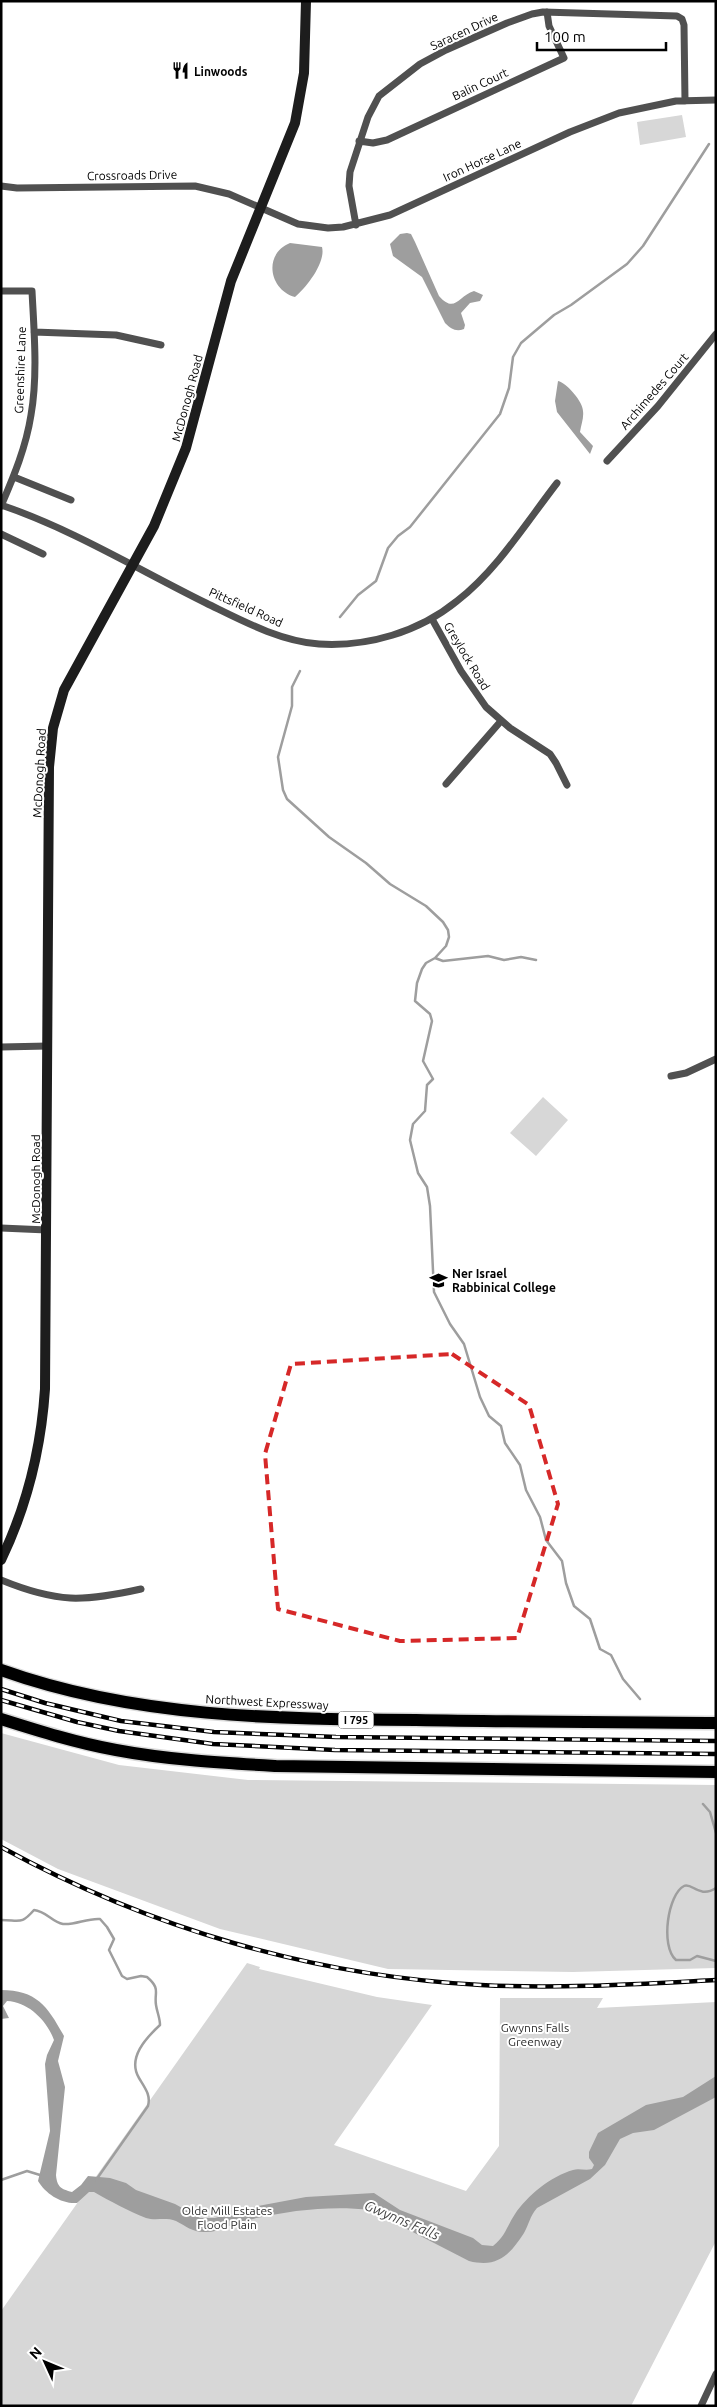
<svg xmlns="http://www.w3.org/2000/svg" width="717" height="2407" viewBox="0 0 717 2407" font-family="Ubuntu,sans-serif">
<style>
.green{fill:#d7d7d7}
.water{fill:#9e9e9e}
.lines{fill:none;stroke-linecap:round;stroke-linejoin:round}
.stream{stroke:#9e9e9e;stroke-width:2.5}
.highway-casing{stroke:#dbdbdb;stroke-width:15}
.street{stroke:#505050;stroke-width:7}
.secondary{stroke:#1d1d1d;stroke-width:10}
.highway{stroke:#000;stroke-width:12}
.rail-casing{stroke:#000;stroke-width:4.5}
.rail{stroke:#fff;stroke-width:2.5;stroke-dasharray:8;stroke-linecap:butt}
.marked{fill:none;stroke:#d62828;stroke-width:4;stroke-dasharray:10 6;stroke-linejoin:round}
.labels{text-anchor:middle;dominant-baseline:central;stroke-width:4;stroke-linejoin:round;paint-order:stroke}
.shield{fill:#fff;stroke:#4c4c4c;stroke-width:1}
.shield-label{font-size:11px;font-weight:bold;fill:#000}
.street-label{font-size:12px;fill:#000;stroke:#fff}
.poi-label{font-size:12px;font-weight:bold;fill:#000;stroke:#fff;text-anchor:start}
.park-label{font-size:12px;fill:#2e2e2e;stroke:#fff}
.water-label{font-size:14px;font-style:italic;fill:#3f3f3f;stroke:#fff}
</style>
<rect width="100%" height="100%" fill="#fff"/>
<path class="green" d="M682 115 686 137 640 145 637 122Z
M543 1097 568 1120 536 1156 510 1133Z
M1 1733 119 1765 248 1780 716 1785V1968L573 1972 388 1969 220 1929 58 1869 1 1839Z
M247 1963 260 1967 259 1969 377 1997 432 2005 334 2145 466 2191 499 2146 500 1998H603L597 2008 716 2002V2241L631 2406H1V2311Z"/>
<path class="water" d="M407 233 411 234 415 242 439 296C455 314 458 296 474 291L483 295 480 301 470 303 461 313 465 325 464 329C456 332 451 329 445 323L422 277 393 256 390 244 400 234Z
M290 243 322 247C326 262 307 287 295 297 269 290 263 254 290 243Z
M558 381C567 383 583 402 583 411 584 418 581 425 580 432L593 446 590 454 557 412 555 401Z
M1 1990C37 1990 48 2007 64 2036L58 2061 65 2087 56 2175C57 2187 61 2189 72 2192L81 2185 88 2176 110 2178 126 2183 136 2190 175 2204 200 2218H215L248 2208 306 2197 374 2193 400 2210 473 2238 482 2245 493 2246C505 2237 507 2226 515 2214 527 2196 551 2176 573 2170 579 2168 585 2171 592 2169L594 2165 589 2158V2152L598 2133 646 2105 683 2097 716 2076V2097L654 2130 633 2133 620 2139 605 2165 590 2179 537 2208C530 2216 529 2224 524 2233 509 2256 497 2268 469 2261L370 2210C329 2205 284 2211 244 2221 230 2224 219 2233 204 2232 192 2232 186 2226 176 2221 166 2217 155 2221 146 2218 128 2211 110 2201 94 2192H89L77 2203C61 2204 46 2194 38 2181L50 2131 45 2064 47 2055 54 2040C47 2021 29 2002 7 2001L3 2006 9 2018 1 2019Z"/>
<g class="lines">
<path class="stream" d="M340 617 358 595 376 581 388 548 398 536 410 527 500 414 509 388 513 357 521 343 554 315 571 305 627 264 643 246 709 144
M300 671 292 687V706L278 757 283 790 287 799 329 837 366 863 390 884 426 906 443 922 448 930 449 937 446 946 435 958 426 963 422 969 417 983 415 1001 430 1014 432 1021 423 1061 433 1079 427 1085 425 1111 413 1124 410 1140 418 1173 427 1187 430 1206 434 1292 450 1324 464 1344 480 1397 489 1416 501 1426 505 1443 520 1465 526 1490 540 1517 546 1540 562 1561 566 1583 574 1606 590 1619 600 1649 611 1655 623 1679 640 1699
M435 958 443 961 488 956 504 960 521 957 536 960
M703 1804 710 1812 716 1833
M716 1888C699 1899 692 1882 684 1886 668 1894 660 1946 676 1960H690L697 1956 716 1961
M1 1920C20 1920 21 1925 34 1910 46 1911 52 1922 63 1924 76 1925 87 1918 100 1919L107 1927 114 1939 109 1950 122 1976 127 1979 141 1976 147 1977C161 1989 154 1992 156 2005 157 2012 160 2018 160 2025 146 2038 127 2058 139 2078 145 2088 151 2095 148 2106L96 2180
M1 2180 27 2171 40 2175"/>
<defs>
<path id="highway" d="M1 1670C135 1718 276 1719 416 1720 516 1722 616 1722 716 1723
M1 1719C39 1731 77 1743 116 1750 169 1760 223 1763 276 1766L716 1772"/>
</defs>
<use href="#highway" class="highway-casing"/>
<path class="street" d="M359 141 373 143 387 140 564 58 549 26 547 12
M1 186 17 188 195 186 229 194 298 224 328 228 343 227 390 215 570 132 619 113 676 101 716 100
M356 225 349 186 350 172 368 117 379 96 420 64 446 50 507 23 532 14 543 12 677 16 682 19 684 25 685 101
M1 291H32C34 331 38 375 31 415 26 447 14 476 1 506
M34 332 116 335 161 345
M607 461 658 406 716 334
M14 477 71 500
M1 505C72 529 139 570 206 603 241 620 279 641 319 644 368 647 419 632 457 601 497 570 526 523 557 483
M1 534 43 554
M432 619 461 671 486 707 510 728 550 754 556 763 567 785
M446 784 501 721
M1 1047 48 1046
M671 1076 686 1073 716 1059
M1 1228 47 1230
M1 1580C57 1603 83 1602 141 1589
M701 2406 716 2374"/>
<path class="secondary" d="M1 1560C27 1506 41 1449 45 1389L49 767 53 728 64 690 154 526 186 448 231 281 295 123 304 73 306 1"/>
<use href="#highway" class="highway"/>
<defs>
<path id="rail" d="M1 1689 45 1703 121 1721 214 1732 336 1737 716 1741
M1 1700 77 1722 119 1731 213 1744 335 1750 716 1754
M1 1847C149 1928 313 1976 481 1985 559 1989 638 1984 716 1980"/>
</defs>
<use href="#rail" class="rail-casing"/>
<use href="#rail" class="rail"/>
</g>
<path class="marked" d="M452 1354 529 1405 558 1504 517 1638 400 1641 278 1609 265 1454 291 1364Z"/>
<defs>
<symbol id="restaurant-bare" viewBox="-9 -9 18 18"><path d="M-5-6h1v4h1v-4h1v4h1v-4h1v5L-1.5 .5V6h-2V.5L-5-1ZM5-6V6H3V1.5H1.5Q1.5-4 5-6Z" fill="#000" stroke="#fff" stroke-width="2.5" paint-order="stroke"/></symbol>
<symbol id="university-bare" viewBox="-9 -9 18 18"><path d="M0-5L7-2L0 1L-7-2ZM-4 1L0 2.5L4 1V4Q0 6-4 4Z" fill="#000" stroke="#fff" stroke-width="2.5" paint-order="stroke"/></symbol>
</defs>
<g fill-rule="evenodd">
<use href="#restaurant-bare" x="168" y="58" width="25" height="25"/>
<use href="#university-bare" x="426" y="1268" width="25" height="25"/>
</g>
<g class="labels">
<rect class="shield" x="338.5" y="1711.5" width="35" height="17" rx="4"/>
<g class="shield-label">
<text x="356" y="1720">I 795</text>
</g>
<g class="street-label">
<text transform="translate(464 31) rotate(-25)">Saracen Drive</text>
<text transform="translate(480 84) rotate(-25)">Balin Court</text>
<text transform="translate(482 160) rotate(-25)">Iron Horse Lane</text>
<text transform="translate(132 175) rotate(-1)">Crossroads Drive</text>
<text transform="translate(20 370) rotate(-88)">Greenshire Lane</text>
<text transform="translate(654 391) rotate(-49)">Archimedes Court</text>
<text transform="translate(187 398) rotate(-75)">McDonogh Road</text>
<text transform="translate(246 607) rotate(24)">Pittsfield Road</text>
<text transform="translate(467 656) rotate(59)">Greylock Road</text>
<text transform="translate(39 773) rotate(-87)">McDonogh Road</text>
<text transform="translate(35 1179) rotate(-90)">McDonogh Road</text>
<text transform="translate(267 1702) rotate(3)">Northwest Expressway</text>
</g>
<g class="poi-label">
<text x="194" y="71">Linwoods</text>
<text x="452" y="1273">Ner Israel<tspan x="452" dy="14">Rabbinical College</tspan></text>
</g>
<g class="park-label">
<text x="535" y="2027">Gwynns Falls<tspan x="535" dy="14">Greenway</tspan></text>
<text x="227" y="2210">Olde Mill Estates<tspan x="227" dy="14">Flood Plain</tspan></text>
</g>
<g class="water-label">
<text transform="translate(402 2220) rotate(23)">Gwynns Falls</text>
</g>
</g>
<rect width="717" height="2407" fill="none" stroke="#000000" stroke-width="5"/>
<g transform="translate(45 2362) rotate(314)" stroke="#ffffff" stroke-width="4" paint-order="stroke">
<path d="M0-4L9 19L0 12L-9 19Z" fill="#000000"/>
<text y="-8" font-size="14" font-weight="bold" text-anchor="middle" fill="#000000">N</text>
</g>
<path d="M537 42v8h129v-8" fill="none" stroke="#000000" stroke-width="2.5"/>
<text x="544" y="42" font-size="15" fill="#000000" stroke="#ffffff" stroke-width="4" paint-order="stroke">100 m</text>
</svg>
